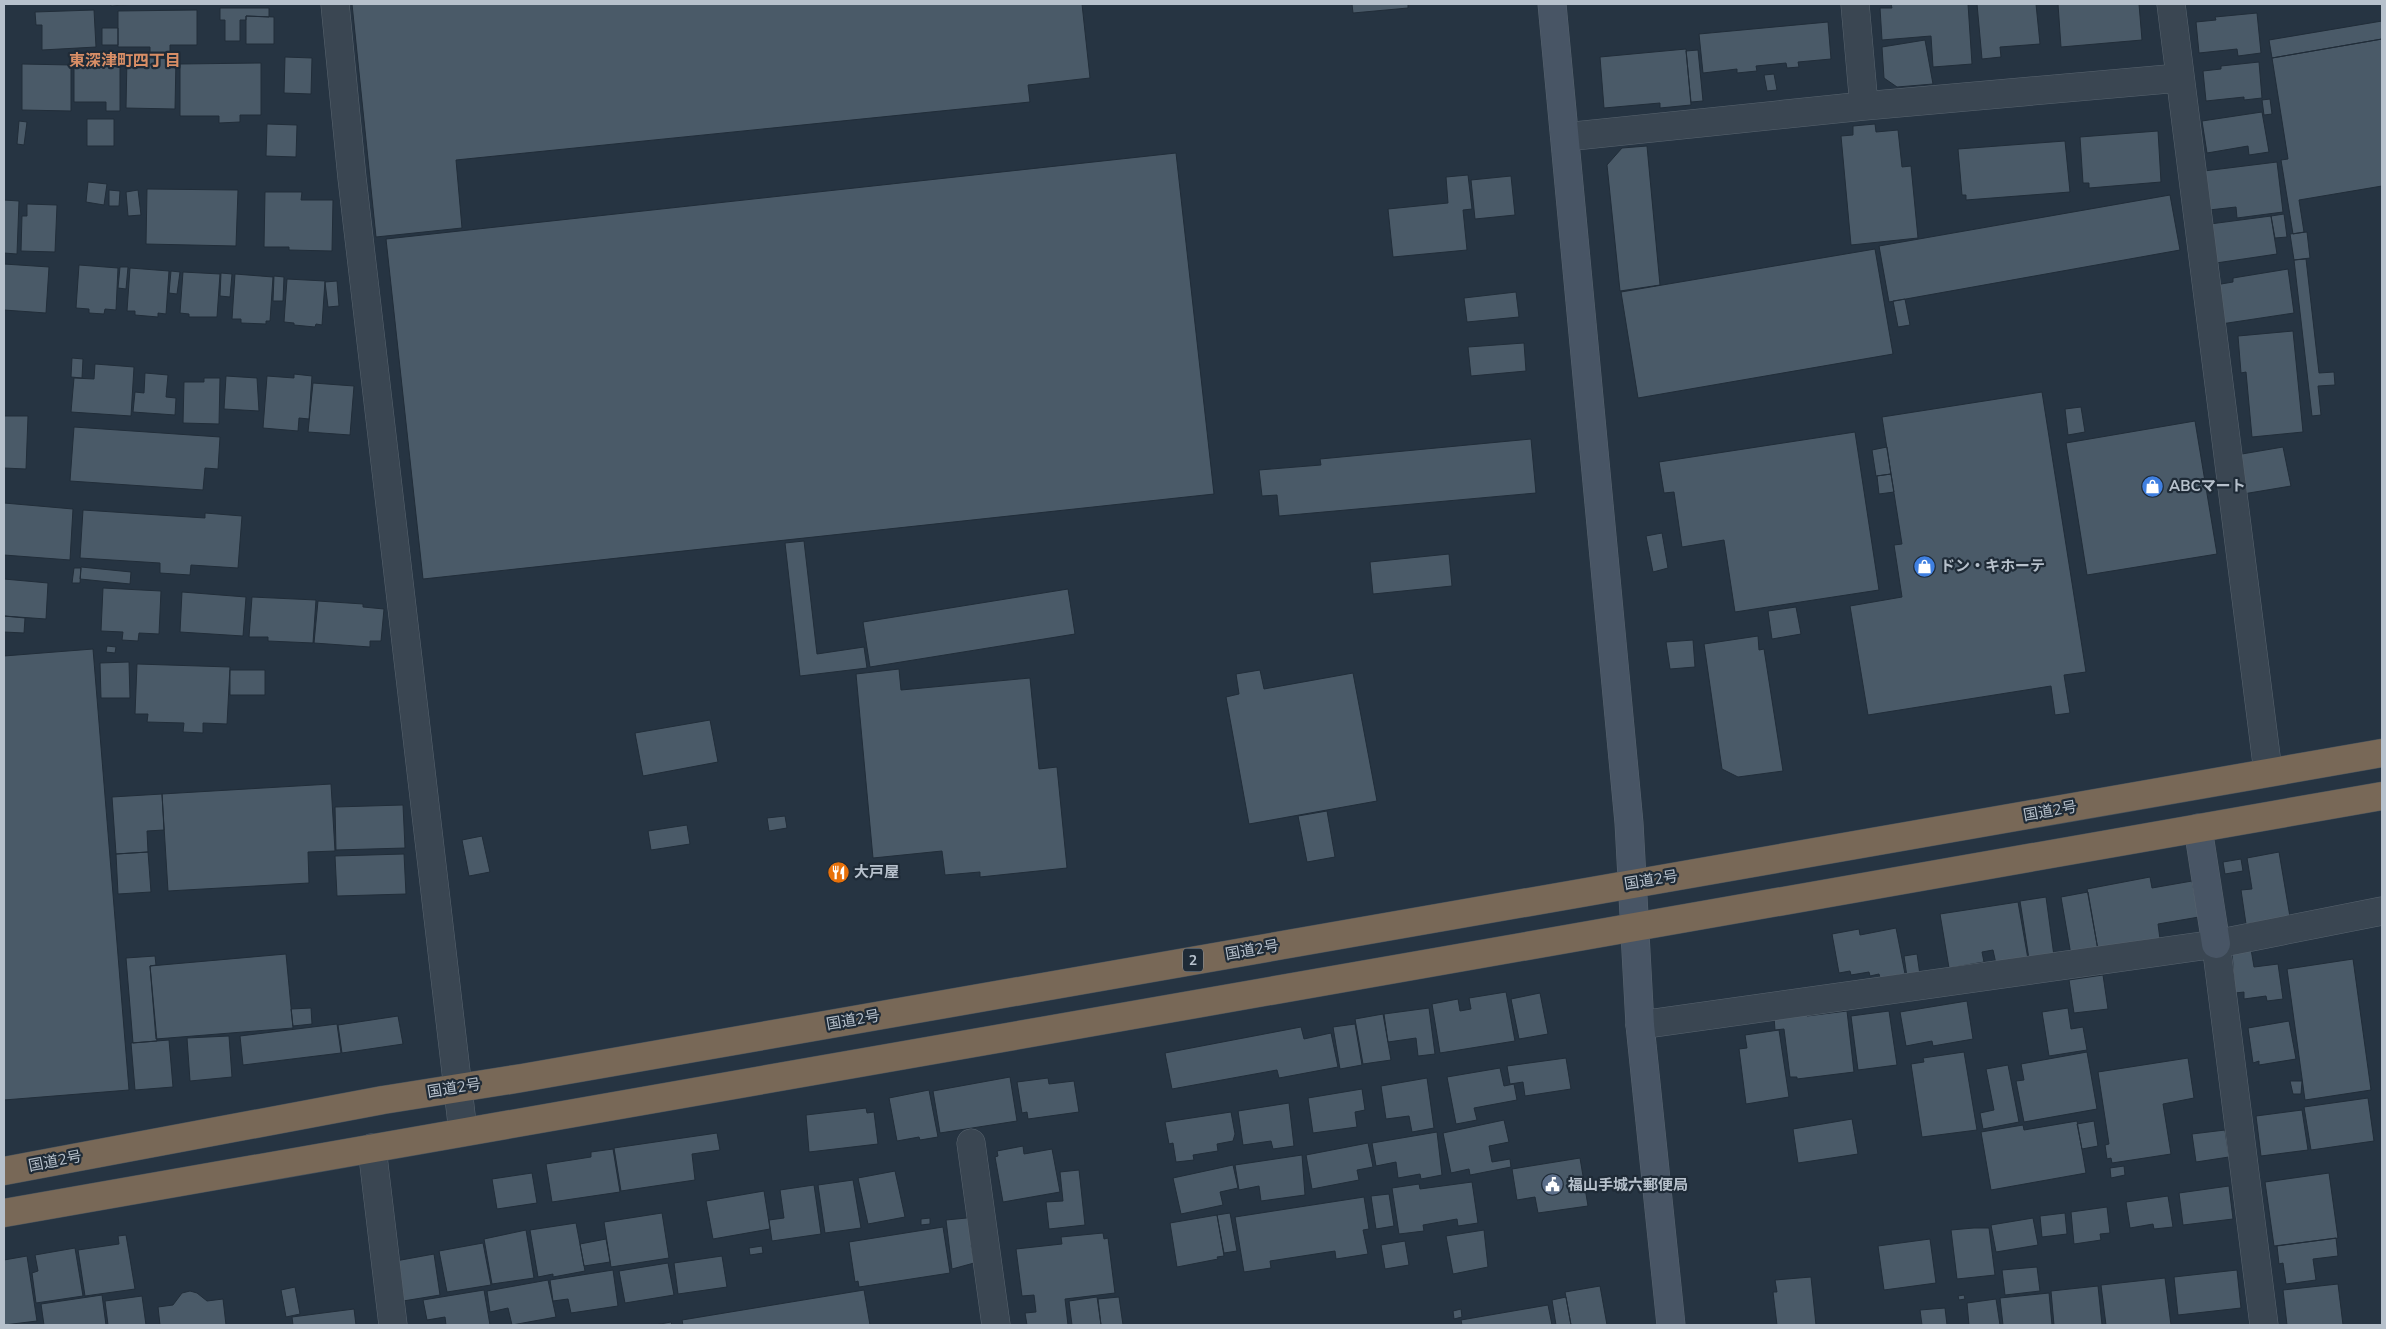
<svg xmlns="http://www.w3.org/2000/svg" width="2386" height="1329" viewBox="0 0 2386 1329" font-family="'Nunito Sans','Noto Sans JP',sans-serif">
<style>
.building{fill:#4a5a68;stroke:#212d39}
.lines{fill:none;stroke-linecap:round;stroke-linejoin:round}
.street-casing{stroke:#58646f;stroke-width:29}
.secondary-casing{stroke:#58646f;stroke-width:29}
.highway-casing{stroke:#45515c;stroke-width:29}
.street{stroke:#3a4652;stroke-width:28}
.secondary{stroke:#485565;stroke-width:28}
.highway{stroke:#786857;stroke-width:28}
.labels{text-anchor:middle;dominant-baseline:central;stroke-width:4.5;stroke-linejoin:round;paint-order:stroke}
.shield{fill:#1f2b37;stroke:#89949f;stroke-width:1}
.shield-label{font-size:14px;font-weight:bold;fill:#b7c1cc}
.poi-label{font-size:15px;font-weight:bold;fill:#b7c1cc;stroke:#1f2b37;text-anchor:start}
.street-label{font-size:15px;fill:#b7c1cc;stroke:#1f2b37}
.neighbourhood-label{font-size:16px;font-weight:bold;fill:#d88e66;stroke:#1f2b37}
</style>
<rect width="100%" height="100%" fill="#263442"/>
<path class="building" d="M111 4H135L111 6Z
M352 4H1082L1090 78 1028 85 1030 102 456 160 462 228 376 237Z
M1352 4H1408V8L1353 13Z
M1891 4H1968L1972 64 1933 67 1931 36 1882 40 1880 8H1892Z
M1977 4H2036L2040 44 2000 47 2001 57 1982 59Z
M2058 4H2139L2142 40 2061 47Z
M220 8H269V17L246 16V20H240V41H225V20H220Z
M94 10 96 47 42 50V25H36L35 12Z
M197 10V45H170V57H150V47H118V11Z
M2257 13 2261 53 2238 56 2237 49 2199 53 2196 22 2216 20 2215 17Z
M246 16 274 17V44H246Z
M2382 21V39L2272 58 2269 40Z
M1828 22 1831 59 1798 62 1799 67 1787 68 1786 63 1756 66 1757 71 1737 73V69L1703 73 1699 34Z
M102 28H118V45H102Z
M2382 39V186L2299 200 2304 232 2293 234 2281 160 2288 159 2272 58Z
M1925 40 1933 84 1897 87 1884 78 1882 47Z
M1686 49 1691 105 1660 108V103L1604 108 1600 57Z
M1698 50 1703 101 1691 102 1686 51Z
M127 57 176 59 175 109 126 108Z
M285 57 312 58 311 94 284 93Z
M74 58H120V111H106V102H74Z
M2259 62 2262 98 2244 100V97L2206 101 2203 71 2221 69V66Z
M261 63V115H240V122L219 123V116H180V64Z
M22 64 71 65V111L22 110Z
M1774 74 1777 90 1767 91 1764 75Z
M2270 99 2272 114 2264 115 2262 100Z
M2262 112 2269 152 2249 155 2248 146 2207 153 2202 121Z
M87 119H114V146H87Z
M19 121 27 122 24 145 17 144Z
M267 124 297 125 296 157 266 156Z
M1875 124 1876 132 1898 130 1902 167 1911 166 1918 238 1851 245 1841 136 1853 135V126Z
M2158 131 2161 182 2089 188V183H2083L2080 137Z
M2065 141 2070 192 1966 200V195H1962L1958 149Z
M1647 146 1660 285 1620 291 1607 165 1622 148Z
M1176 153 1214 494 423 579 386 239Z
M2277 162 2283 212 2237 218 2236 207 2209 210 2204 171Z
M1468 175 1472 209 1463 210 1467 250 1393 257 1388 209 1448 203 1446 177Z
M1511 176 1515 215 1475 219 1471 180Z
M88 182 107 184 104 205 86 202Z
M147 189 238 190 236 246 146 244Z
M109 190 120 191 119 206H109Z
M138 190 141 215 128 216 126 192Z
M265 192H302L301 200H333L332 251 289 250V247H264Z
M2170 195 2180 250 1889 302 1879 246Z
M4 200 19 201 17 254 4 253Z
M27 204 57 205 55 252 21 251 22 216H27Z
M2284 214 2287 237 2275 238 2271 216Z
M2271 216 2277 254 2216 263 2210 224Z
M2307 232 2310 258 2294 260 2290 234Z
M1875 249 1893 354 1638 398 1621 292Z
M2306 259 2319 373 2334 372 2335 385 2318 386 2321 415 2312 416 2294 260Z
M4 264 49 267 46 313 4 310Z
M79 265 118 268 116 310 105 309 104 314 89 313V309L76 308Z
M120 267H128L126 289 118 288Z
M130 268 169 271 166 314 158 313V317L135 315V311H127Z
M2288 269 2294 313 2221 324 2215 285 2233 282V278Z
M171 271 180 272 177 294 169 293Z
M183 272 220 274 217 317H189V314L180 313Z
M221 273 232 274 230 297 220 296Z
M235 274 273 277 270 321H266V324L241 323V319H232Z
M274 276 284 277 283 301H273Z
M287 279 325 281 322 325 316 324 315 327 294 325V323L284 322Z
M337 281 339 306 328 307 325 282Z
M1516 292 1519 317 1467 322 1464 298Z
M1905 299 1910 325 1898 327 1893 301Z
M2293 331 2303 432 2252 437 2246 372 2241 373 2238 336Z
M1524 343 1526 371 1471 376 1468 347Z
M72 358 83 359 82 378 71 377Z
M95 364 134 367 131 416 71 412 74 378 94 379Z
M145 373 168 375 166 397 176 398 175 415 133 412 135 392 144 393Z
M294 374 312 376 309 419 299 418 298 431 263 428 267 376 294 378Z
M226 376 257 378 259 411 224 409Z
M204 378H220L219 424 183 423 184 382H204Z
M313 383 354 386 350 435 308 432Z
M2042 392 2086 672 2064 675 2070 713 2055 715 2051 686 1868 715 1850 606 1902 597 1894 545 1902 544 1882 417Z
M2081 407 2085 432 2068 435 2065 409Z
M4 416H28L26 469 4 468Z
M2195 421 2217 554 2087 575 2066 443Z
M74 427 220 437 218 469 205 468 203 490 70 481Z
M1855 432 1879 590 1735 612 1724 540 1682 547 1674 492 1664 493 1659 462Z
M1531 439 1536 493 1279 516 1277 495 1262 496 1259 470 1321 465 1320 459Z
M1887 447 1891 474 1876 476 1872 450Z
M2283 447 2291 486 2243 494 2236 455Z
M1891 474 1894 492 1879 494 1877 476Z
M4 503 73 509 70 560 4 555Z
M83 510 205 518V513L242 516 238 568 191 565 190 575 160 573V563L80 558Z
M1662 533 1668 568 1653 572 1646 536Z
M804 541 817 654 864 647 867 668 800 676 785 543Z
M1449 554 1452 586 1373 594 1370 562Z
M81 567 131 572 130 584 80 579Z
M74 568H81L80 583H72Z
M4 579 48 583 46 619 4 616Z
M103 588 161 591 159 634 139 633 138 641 122 640 123 632 101 631Z
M1068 589 1075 634 870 667 863 622Z
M182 592 246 597 243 636 180 632Z
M252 597 316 600 313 643 268 641V637H249Z
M318 601 363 604V607L384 609 381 641H370V647L314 643Z
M1796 607 1801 634 1772 639 1768 611Z
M4 616 25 618 24 633 4 632Z
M1758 636 1759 650 1764 649 1783 771 1738 777 1722 769 1704 644Z
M1693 640 1695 667 1670 669 1666 642Z
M107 646 116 647 115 653 106 652Z
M93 649 129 1090 4 1100V656Z
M129 662 130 698H101L100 663Z
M137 664 230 667 227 724 203 723V733L183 732 184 723 147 722 148 714H135Z
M899 669 901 690 1030 678 1039 769 1057 767 1067 868 980 877V872L945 875 942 851 873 858 856 674Z
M230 670H265V695H230Z
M1260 670 1264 689 1353 673 1377 801 1249 824 1226 697 1239 694 1236 674Z
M710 720 718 762 643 776 635 733Z
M331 784 335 851 308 852 309 883 168 891 162 794Z
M162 794 164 830 147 831 148 852 116 854 112 797Z
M403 805 405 848 336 850 335 807Z
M1327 811 1335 857 1307 862 1298 816Z
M785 816 787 828 769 831 767 818Z
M687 825 690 844 651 850 648 831Z
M482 836 490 872 469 876 462 840Z
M148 852 151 892 118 894 116 854Z
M2279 852 2290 917 2246 924 2241 890 2252 889 2247 858Z
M404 854 406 894 337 896 335 856Z
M2241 859 2243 871 2225 874 2223 862Z
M2150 877 2152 888 2192 881 2199 917 2158 924 2160 939 2098 950 2087 889Z
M2088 892 2098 950 2071 955 2061 897Z
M2046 897 2054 956 2029 959 2020 901Z
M2018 902 2028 959 1996 964 1993 950 1982 952 1984 962 1949 968 1940 914Z
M1896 928 1905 974 1880 978 1879 974 1870 976 1869 972 1851 975 1850 971 1839 973 1832 934 1859 929 1860 935Z
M2251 949 2254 967 2278 964 2283 999 2267 1001 2266 996 2244 999V992L2235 993 2232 952Z
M286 954 293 1028 156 1039 150 966Z
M1917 954 1920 975 1907 977 1904 956Z
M155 956 156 965 150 966 157 1041 133 1043 126 958Z
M2353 959 2371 1090 2305 1100 2287 969Z
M2103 975 2108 1009 2074 1013 2069 980Z
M1506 992 1515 1041 1440 1053 1432 1004 1458 999 1460 1011 1471 1009 1469 998Z
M1540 993 1548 1034 1519 1039 1511 999Z
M1967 1001 1973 1039 1933 1046 1932 1041 1906 1046 1900 1012Z
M311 1008 312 1024 293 1026 291 1009Z
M1429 1008 1435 1054 1418 1056 1416 1038 1388 1042 1384 1014Z
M2068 1008 2071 1029 2083 1027 2087 1050 2049 1056 2042 1012Z
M1847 1011 1854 1072 1797 1079V1077H1790L1784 1029 1775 1030 1774 1017 1806 1013 1807 1016Z
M1889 1011 1897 1065 1858 1070 1851 1016Z
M1383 1014 1391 1060 1363 1064 1355 1019Z
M398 1016 403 1044 342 1053 338 1025Z
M2289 1021 2296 1059 2259 1065V1061L2253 1063 2248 1028Z
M337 1024 341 1053 243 1065 240 1036Z
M1355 1024 1362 1065 1340 1069 1333 1027Z
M1301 1027 1304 1039 1331 1033 1338 1067 1279 1078 1277 1070 1172 1089 1165 1053Z
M1779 1030 1789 1097 1746 1104 1739 1049 1747 1048 1745 1035Z
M229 1036 232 1077 190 1081 187 1038Z
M169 1040 173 1087 135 1090 131 1043Z
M1964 1052 1977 1130 1922 1137 1911 1064 1924 1062 1923 1058Z
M2087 1052 2097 1109 2024 1122 2016 1081 2024 1080 2021 1064Z
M1566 1058 1571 1089 1525 1096 1523 1082 1510 1084 1507 1066Z
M2188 1058 2194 1098 2163 1104 2171 1154 2112 1163 2111 1158 2107 1159 2105 1145 2109 1144 2098 1072Z
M2008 1065 2019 1122 1983 1129 1980 1113 1994 1110 1986 1069Z
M1500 1068 1504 1086 1514 1084 1517 1100 1474 1108 1477 1120 1456 1124 1447 1077Z
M1010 1077 1017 1121 940 1133 933 1091Z
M1048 1078 1049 1084 1074 1081 1079 1112 1028 1119 1027 1112 1022 1113 1017 1082Z
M1427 1078 1434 1128 1412 1132 1409 1116 1386 1119 1381 1086Z
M2290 1081H2302L2301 1094H2293Z
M1362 1089 1365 1110 1355 1112 1357 1127 1313 1133 1308 1098Z
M929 1090 938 1137 920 1140 919 1137 897 1141 889 1098Z
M2368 1098 2374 1141 2311 1150 2304 1107Z
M1289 1103 1294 1146 1273 1149 1271 1141 1243 1145 1238 1111Z
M866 1108 867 1113 874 1112 878 1144 809 1152 806 1115Z
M2302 1110 2308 1150 2261 1156 2256 1116Z
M1231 1112 1235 1134 1233 1141 1217 1144 1218 1151 1193 1155 1194 1160 1176 1162 1173 1143 1169 1144 1165 1122Z
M1852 1119 1858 1154 1798 1163 1793 1129Z
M1504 1120 1509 1142 1489 1146 1492 1162 1510 1159 1511 1167 1470 1175 1469 1169 1451 1173 1443 1133Z
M2077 1121 2086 1173 1991 1190 1981 1132 2023 1125 2024 1130Z
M2094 1121 2098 1146 2082 1149 2077 1124Z
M2225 1130 2229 1157 2196 1162 2192 1134Z
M1437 1132 1442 1175 1421 1179 1420 1174 1398 1178 1396 1162 1376 1166 1372 1143Z
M717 1133 720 1150 692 1154 695 1180 621 1191 614 1148Z
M1368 1143 1373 1167 1357 1170 1359 1180 1312 1189 1306 1155Z
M1023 1146 1024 1154 1052 1149 1060 1192 1003 1202 995 1157 998 1156 997 1151Z
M613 1149 620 1192 552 1202 546 1164 591 1157V1152Z
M1302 1155 1305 1195 1261 1201 1259 1186 1239 1190 1235 1165Z
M1580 1158 1588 1206 1538 1213 1535 1197 1517 1200 1512 1169Z
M1233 1165 1238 1188 1220 1192 1223 1205 1181 1214 1173 1178Z
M2124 1166 2125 1175 2111 1178 2110 1168Z
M1079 1170 1085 1225 1049 1229 1046 1202 1063 1201 1060 1172Z
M895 1171 905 1217 868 1224 858 1178Z
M532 1173 537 1203 497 1209 492 1179Z
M2329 1173 2338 1238 2274 1246 2265 1182Z
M853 1180 861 1228 825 1233 818 1185Z
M1472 1182 1478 1223 1458 1226 1457 1219 1423 1225 1424 1231 1399 1234 1392 1188 1419 1184 1420 1189Z
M814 1185 821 1234 772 1241 769 1220 784 1218 780 1190Z
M2229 1186 2233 1219 2183 1225 2179 1193Z
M764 1191 770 1229 713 1239 706 1201Z
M1389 1194 1394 1226 1376 1229 1371 1196Z
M2168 1196 2173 1227 2154 1229 2153 1224 2130 1228 2126 1202Z
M1364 1197 1369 1229 1363 1230 1368 1254 1336 1259 1335 1251 1270 1261 1271 1268 1244 1272 1235 1217Z
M2107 1207 2110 1233 2100 1234 2101 1240 2074 1244 2071 1212Z
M662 1213 669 1258 611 1267 604 1222Z
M1230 1213 1237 1251 1224 1253 1217 1215Z
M2065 1213 2067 1234 2042 1237 2040 1216Z
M1217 1215 1224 1256 1217 1257 1218 1259 1177 1267 1170 1223Z
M977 1217 980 1235 971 1245 974 1263 952 1269 946 1220Z
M930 1218V1224L921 1225V1219Z
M2033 1218 2038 1245 1996 1252 1991 1225Z
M576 1223 585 1271 553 1277V1274L538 1277 530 1230Z
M943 1227 950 1273 859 1287 858 1281 855 1282 849 1242Z
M1974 1228H1989L1995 1275 1957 1279 1951 1230Z
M526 1230 534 1278 492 1284 484 1239Z
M1484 1230 1488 1267 1453 1274 1446 1236Z
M1103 1233 1104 1239 1108 1238 1115 1293 1065 1299 1068 1325H1027L1025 1313 1036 1312 1034 1295 1022 1296 1016 1249 1062 1244 1061 1237Z
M126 1235 135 1289 85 1296 78 1250 119 1244 118 1236Z
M2336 1238 2338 1256 2313 1259 2316 1280 2286 1284 2283 1263 2279 1264 2277 1246Z
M606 1239 610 1262 584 1266 580 1244Z
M1930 1239 1936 1283 1884 1290 1878 1246Z
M1405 1241 1409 1265 1385 1269 1381 1245Z
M483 1243 491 1285 447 1292 439 1251Z
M762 1246 763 1253 750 1255 749 1248Z
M75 1248 83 1296 36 1303 32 1273 38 1271 35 1255Z
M434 1254 440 1295 397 1302 390 1262Z
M27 1256 37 1321 4 1325V1260Z
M722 1256 727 1287 678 1294 674 1263Z
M668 1263 674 1295 625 1303 619 1271Z
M2037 1267 2040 1291 2005 1295 2002 1270Z
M613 1270 618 1306 571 1313 568 1299 553 1301 550 1280Z
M2237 1270 2241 1308 2178 1315 2174 1277Z
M1811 1277 1816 1325H1777L1773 1292H1777L1775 1280Z
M2165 1278 2171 1325H2106L2101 1285Z
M548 1280 556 1317 512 1325 508 1308 490 1312 487 1291Z
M2338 1284 2343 1325H2287L2283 1290Z
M1600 1286 1607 1325H1571L1565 1292Z
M2098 1286 2102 1325H2054L2051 1291Z
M295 1287 300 1314 286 1317 281 1290Z
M484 1290 490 1325H446L445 1317 427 1320 423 1300Z
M864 1290 870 1325H683L682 1320Z
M190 1291 197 1293 207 1301 223 1299 226 1325H160L158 1307 173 1305 182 1293Z
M2049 1293 2052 1325H2003L2000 1298Z
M102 1295 106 1325H44L41 1304Z
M1964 1295 1965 1299 1959 1300 1958 1296Z
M142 1296 146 1325H108L105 1301Z
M1097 1297 1101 1325H1072L1069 1301Z
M1119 1297 1123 1325H1101L1098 1299Z
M1566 1297 1571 1325H1556L1552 1300Z
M1996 1299 2000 1325H1969L1967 1303Z
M1548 1305 1552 1325H1462L1461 1320Z
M1945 1308 1947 1325H1922L1920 1310Z
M354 1309 356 1325H293L292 1317Z
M1461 1309 1462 1317 1454 1319 1453 1311Z
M671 1322 672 1325H655Z"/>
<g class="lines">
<defs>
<path id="street" d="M335 4 352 178 463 1132
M1855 4 1864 106
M2171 4 2268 772
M1565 137 1864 106 2179 78
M2216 944 2264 1325
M1640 1025 2216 944 2382 911
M971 1143 996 1325
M372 1148 393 1325"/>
<path id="secondary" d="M1552 4 1629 823 1640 1025 1671 1325
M2198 828 2216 944"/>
<path id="highway" d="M4 1171 383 1100 522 1078 2382 753
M4 1213 2382 796"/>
</defs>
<use href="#street" class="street-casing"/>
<use href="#secondary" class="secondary-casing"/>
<use href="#highway" class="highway-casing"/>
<use href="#street" class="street"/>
<use href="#secondary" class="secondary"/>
<use href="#highway" class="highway"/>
</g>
<defs>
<symbol id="shop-disc" viewBox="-11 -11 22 22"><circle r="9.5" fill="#3f7fe0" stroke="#1f2b37"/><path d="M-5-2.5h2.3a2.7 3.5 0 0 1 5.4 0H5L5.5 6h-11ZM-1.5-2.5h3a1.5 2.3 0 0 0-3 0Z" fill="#fff"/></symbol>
<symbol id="restaurant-disc" viewBox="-11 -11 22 22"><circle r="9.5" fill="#e8710a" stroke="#1f2b37"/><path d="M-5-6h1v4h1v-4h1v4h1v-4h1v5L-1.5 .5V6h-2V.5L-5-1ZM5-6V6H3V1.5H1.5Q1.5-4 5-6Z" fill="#fff"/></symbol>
<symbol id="civic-disc" viewBox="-11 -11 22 22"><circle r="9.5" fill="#5c6f8a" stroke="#1f2b37"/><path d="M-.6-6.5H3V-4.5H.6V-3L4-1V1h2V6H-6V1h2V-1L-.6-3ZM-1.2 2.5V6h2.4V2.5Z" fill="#fff"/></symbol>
</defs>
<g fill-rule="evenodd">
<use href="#shop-disc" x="2140" y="474" width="25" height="25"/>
<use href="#shop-disc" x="1912" y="554" width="25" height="25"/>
<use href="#restaurant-disc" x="826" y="860" width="25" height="25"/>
<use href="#civic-disc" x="1540" y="1172" width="25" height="25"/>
</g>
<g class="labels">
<rect class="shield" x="1183" y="948.5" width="20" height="23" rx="4"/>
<g class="shield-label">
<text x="1193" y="960">2</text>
</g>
<g class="poi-label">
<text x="2169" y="486">ABCマート</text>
<text x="1940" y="566">ドン・キホーテ</text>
<text x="854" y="872">大戸屋</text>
<text x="1568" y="1185">福山手城六郵便局</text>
</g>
<g class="street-label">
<text transform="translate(2050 811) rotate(-10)">国道2号</text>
<text transform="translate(1651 880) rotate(-9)">国道2号</text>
<text transform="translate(1252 950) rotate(-10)">国道2号</text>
<text transform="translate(853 1020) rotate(-10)">国道2号</text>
<text transform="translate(454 1088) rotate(-9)">国道2号</text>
<text transform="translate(55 1161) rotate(-11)">国道2号</text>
</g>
<g class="neighbourhood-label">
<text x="125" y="61">東深津町四丁目</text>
</g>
</g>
<rect width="2386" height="1329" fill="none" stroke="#b7c1cc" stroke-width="10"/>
</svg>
